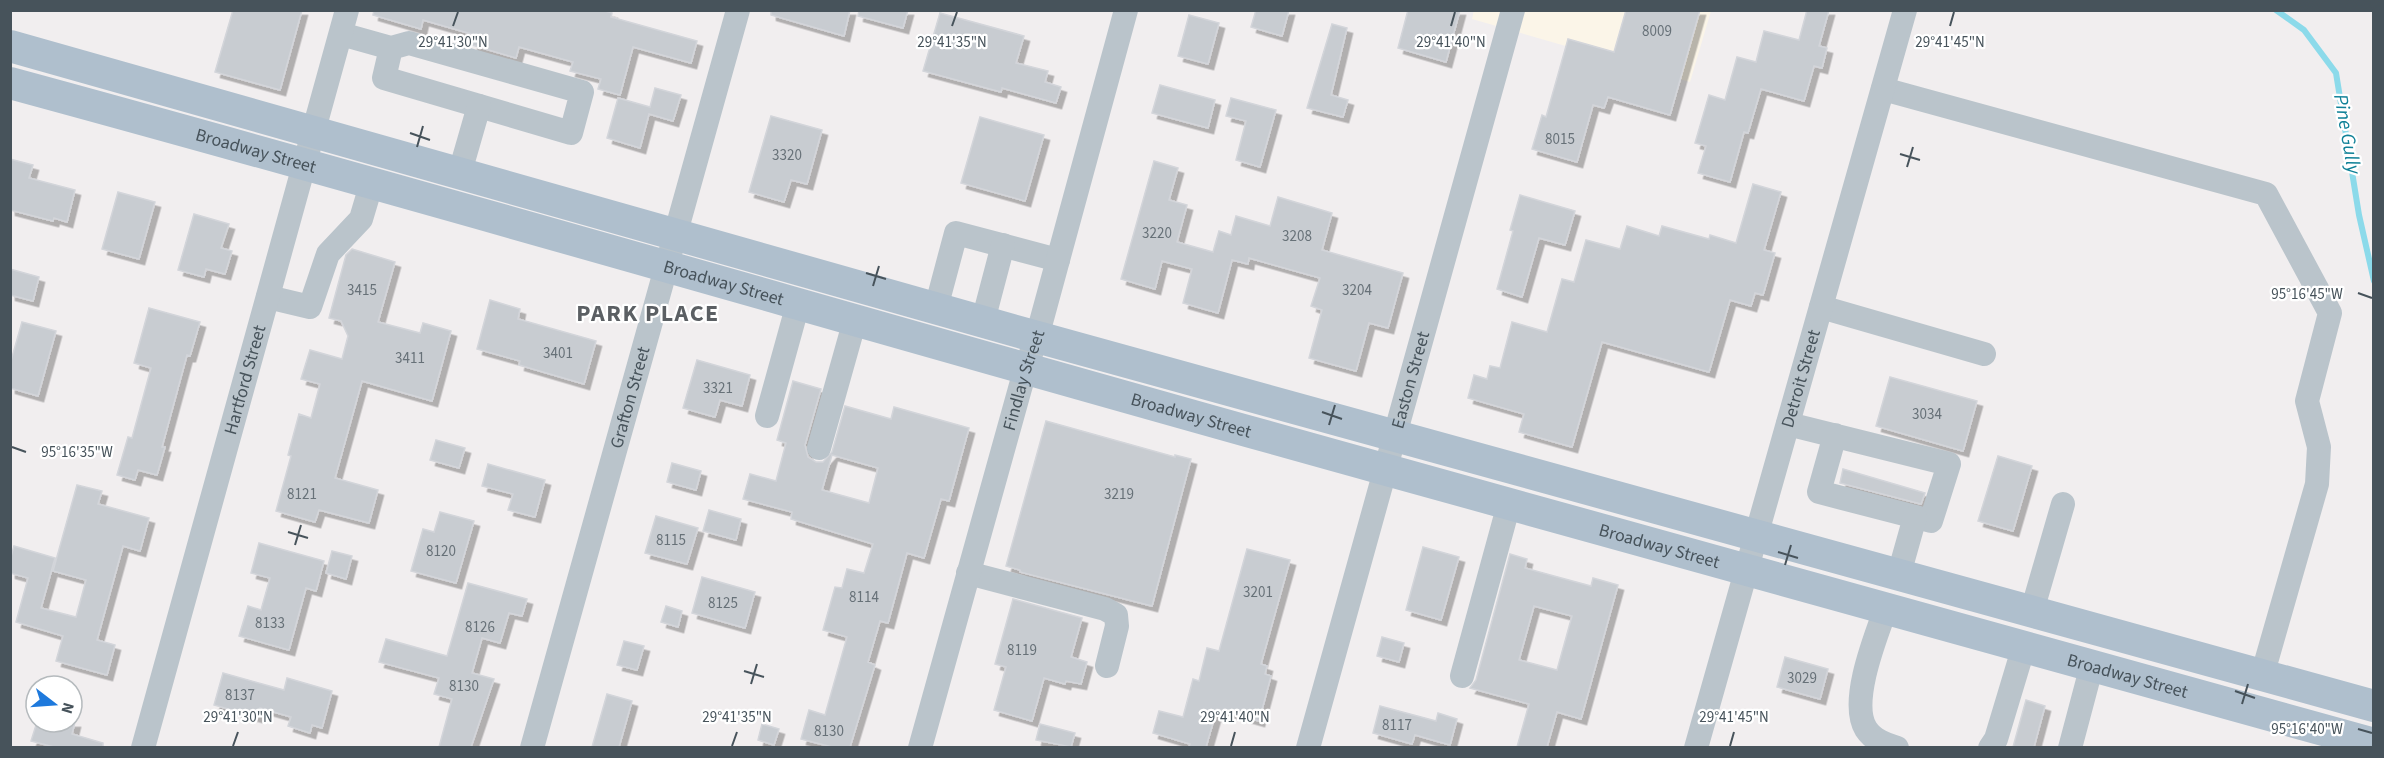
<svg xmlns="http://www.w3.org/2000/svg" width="2384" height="758" viewBox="0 0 2384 758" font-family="'Source Sans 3',sans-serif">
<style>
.commercial{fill:#fbf5e8}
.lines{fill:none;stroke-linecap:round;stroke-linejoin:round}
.stream{stroke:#8cdaea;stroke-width:6}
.building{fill:#c8ccd1;stroke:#d3d5da;stroke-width:1.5;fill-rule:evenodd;filter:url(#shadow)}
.minor{stroke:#bac4cb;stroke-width:24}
.major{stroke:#afbfcd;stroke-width:32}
.ticks{fill:none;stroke:#47535b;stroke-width:2}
.labels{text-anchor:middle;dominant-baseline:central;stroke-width:4.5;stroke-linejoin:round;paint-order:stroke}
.number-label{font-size:15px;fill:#677178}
.street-label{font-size:18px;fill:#47535b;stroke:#fff}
.water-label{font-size:20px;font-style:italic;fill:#108197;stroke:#fff}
.district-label{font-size:24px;font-weight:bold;letter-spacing:1.5px;fill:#5b5f63;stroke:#fff}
.ticks-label{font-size:15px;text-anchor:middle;fill:#47535b;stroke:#fff;stroke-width:4.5;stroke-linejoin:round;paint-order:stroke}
</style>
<defs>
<filter id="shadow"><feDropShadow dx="5.5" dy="5.5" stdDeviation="0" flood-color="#0004"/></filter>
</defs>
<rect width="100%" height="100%" fill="#f1eeef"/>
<path class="commercial" d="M1474 10 1711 11 1690 82 1472 19Z"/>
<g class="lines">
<path class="stream" d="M2276 10 2304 30 2336 73 2359 215 2374 281"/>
</g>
<path class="building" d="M233 10H302L280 90 215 72Z
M374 10H602L612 13 611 17 697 41 691 63 633 47 620 95 598 89 601 79 570 71 573 62 519 47 516 58 472 45 475 35 423 20 421 29 373 15Z
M771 10H850L844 36 771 15Z
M859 10H908L903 28 858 16Z
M1256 10H1289L1282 36 1251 27Z
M1408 10H1460L1446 62 1398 48Z
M1626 10H1700L1670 115 1608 97 1604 108 1593 105 1577 162 1532 149 1542 115 1546 117 1568 39 1614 52Z
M1807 10H1829L1819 46 1827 48 1822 68 1814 66 1804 101 1761 89 1748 133 1744 132 1730 182 1698 173 1706 146 1695 143 1709 95 1725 100 1737 57 1756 62 1764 31 1799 40Z
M940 13 1024 36 1016 63 1048 71 1045 82 1061 87 1056 103 1002 88 1001 92 923 71Z
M1189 15 1219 23 1208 64 1178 56Z
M1332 24 1347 28 1331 95 1348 100 1343 117 1307 108Z
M1160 85 1215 100 1208 128 1152 113Z
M655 88 681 95 673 121 649 114 640 148 607 138 618 98 650 107Z
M1231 98 1276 110 1260 167 1236 160 1246 121 1226 116Z
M771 116 822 130 807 184 791 180 784 202 749 192Z
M980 117 1044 135 1025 201 961 183Z
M10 159 33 165 29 178 75 190 67 222 54 218 53 221 10 210Z
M1154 161 1178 168 1169 200 1187 205 1177 242 1213 252 1219 231 1231 235 1236 216 1270 226 1278 197 1332 213 1322 250 1403 273 1388 328 1369 323 1356 371 1309 358 1322 310 1311 306 1320 278 1249 258 1248 264 1232 260 1218 313 1183 303 1192 269 1162 261 1155 289 1121 279Z
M1753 184 1781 192 1764 250 1775 253 1763 295 1755 293 1751 306 1730 300 1709 372 1602 342 1572 447 1519 432 1524 414 1468 398 1474 375 1487 379 1490 366 1500 368 1512 322 1547 332 1562 279 1574 282 1586 240 1620 249 1627 226 1659 236 1662 226 1709 239 1710 235 1736 243Z
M118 192 155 202 139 259 102 249Z
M1520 195 1575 211 1565 245 1539 238 1522 297 1497 289 1513 231 1510 230Z
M194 214 229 224 221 248 232 251 225 274 206 269 204 277 178 270Z
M352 249 395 262 378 322 420 333 423 323 451 331 432 401 362 381 335 478 378 490 369 523 319 510 315 522 276 511 291 456 288 455 299 414 311 418 320 384 301 379 310 350 342 359 348 336 341 321 329 318 346 255Z
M10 269 39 277 33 301 10 295Z
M490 300 520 309 518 319 596 341 584 384 519 365 520 361 477 349Z
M149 308 200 322 190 356 187 355 162 447H165L157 475 138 470 135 480 117 475 128 437 132 438 151 368 134 363Z
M22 322 56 331 38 396 10 388V364Z
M697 360 750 375 742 406 720 400 715 417 683 408Z
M1890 377 1977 401 1963 451 1876 426Z
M793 381 821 389 805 445 808 457 816 462H823L832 452 845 406 891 419 894 407 969 428 949 501 941 499 924 558 907 553 888 623 880 621 868 662 875 665 850 747H832L801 739 809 710 825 715 847 637 823 630 835 587 842 588 847 569 864 573 873 544 791 519 792 512 743 499 750 474 776 481 786 443 777 440ZM832 455 878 468 869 503 822 490Z
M1046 421 1175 457V455L1191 459 1152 606 1020 572V570L1006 566Z
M436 440 465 448 459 468 430 460Z
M1998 456 2032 466 2013 531 1978 521Z
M672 463 701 471 696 490 667 482Z
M488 464 545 480 535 517 508 510 513 494 482 486Z
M1843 469 1925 493 1921 504 1840 483Z
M77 485 102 491 98 504 149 518 140 551 123 546 97 640 115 645 107 675 56 661 63 636 16 622 28 578 10 573V560L14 546 55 558 41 608 76 617 86 580 53 571Z
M709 510 741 519 736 540 703 531Z
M440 512 474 521 456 583 411 571 423 529 434 532Z
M656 516 698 528 687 564 645 553Z
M259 543 324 561 316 591 306 588 289 650 239 636 248 606 261 610 270 578 251 573Z
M1423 547 1459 557 1441 620 1406 610Z
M1247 549 1290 560 1261 664 1267 666 1265 674 1271 676 1259 721 1217 709 1206 747H1189L1190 744 1153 733 1159 711 1183 717 1193 679 1199 681 1207 648 1219 651Z
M332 551 352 556 346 579 326 573Z
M1510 554 1527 559 1525 568 1554 576 1591 586 1593 578 1618 585 1581 719 1557 712 1547 747H1517L1529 704 1470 688 1476 680ZM1534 606 1572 616 1557 670 1519 660Z
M702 577 755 592 745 628 692 613Z
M468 583 527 599 522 616 509 613 500 643 482 638 472 673 494 679 471 747H439L452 699 434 694 439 678 379 662 386 639 447 656Z
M1013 599 1082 618 1071 657 1087 662 1081 684 1066 681 1065 684 1044 678 1032 721 994 710 1006 667 995 664Z
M666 606 682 611 678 627 661 622Z
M1382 637 1404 643 1399 662 1377 656Z
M624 641 644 646 637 670 617 665Z
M1785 657 1828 669 1820 699 1777 687Z
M223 673 284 690 287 678 332 691 322 728 312 725 310 733 288 726 291 717 260 708 257 717 214 705Z
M607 694 632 701 619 747H592Z
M2026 700 2045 706 2034 747H2013Z
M1380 706 1436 721 1438 713 1457 719 1450 745 1415 735 1412 744 1373 733Z
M37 722H75L72 734 103 743V747H54L31 741Z
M762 724 779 729 774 745 758 740Z
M1040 724 1075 733 1071 747 1036 740Z"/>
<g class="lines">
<g class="minor">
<path d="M341 34 391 48 409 43 582 92 571 133 384 78 391 48"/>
<path d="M1883 89 2266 194 2330 313 2307 401 2319 447 2317 484 2262 676"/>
<path d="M460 172 479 106"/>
<path d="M268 297 310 307 328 254 361 219 372 182"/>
<path d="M1821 307 1984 354"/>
<path d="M936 308 956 233 1058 260"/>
<path d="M983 321 1003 245"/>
<path d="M767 416 798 304"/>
<path d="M1788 424 1949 464 1931 521 1819 492 1835 435"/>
<path d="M819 448 855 320"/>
<path d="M968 573 1105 609 1116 615 1117 626 1107 666"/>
<path d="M1899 574 1915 517"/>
<path d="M1886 608C1876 636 1849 702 1866 729 1873 740 1885 744 1897 748"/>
<path d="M2032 611 2063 504"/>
<path d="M1462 676 1509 504"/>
<path id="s1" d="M143 748 347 10"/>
<path id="s2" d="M532 748 738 10"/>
<path id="s3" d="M920 748 1026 367 1037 337 1126 10"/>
<path id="s4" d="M1308 748 1513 10"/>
<path id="s5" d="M1696 748 1905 10"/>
<path d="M1990 748 1996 739 2024 646"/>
<path d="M2070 748 2092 665"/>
</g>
<g class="major">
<path d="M10 46 1037 337 2374 706"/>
<path id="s6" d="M10 83C471 208 928 343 1387 470 1716 562 2045 653 2374 744"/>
</g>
</g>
<path class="ticks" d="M453 26 458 12M952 26 957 12M1451 26 1455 12M1950 26 1954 12M410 133 430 140M417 147 423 126M1900 154 1920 160M1907 167 1913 147M866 273 886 279M873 286 879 266M2358 293 2372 298M1322 412 1342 419M1329 425 1335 405M12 447 26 452M288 532 308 538M295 545 301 525M1778 552 1798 558M1785 565 1791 545M744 671 764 677M751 684 757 664M2235 691 2255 698M2242 704 2248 684M2358 729 2372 733M233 746 238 732M732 746 737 732M1231 746 1235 732M1730 746 1734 732"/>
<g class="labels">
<g class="number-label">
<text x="1657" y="31">8009</text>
<text x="1560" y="139">8015</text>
<text x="787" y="155">3320</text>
<text x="1157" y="233">3220</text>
<text x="1297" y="236">3208</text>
<text x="362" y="290">3415</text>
<text x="1357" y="290">3204</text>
<text x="558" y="353">3401</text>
<text x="410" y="358">3411</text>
<text x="718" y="388">3321</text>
<text x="1927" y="414">3034</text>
<text x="302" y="494">8121</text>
<text x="1119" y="494">3219</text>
<text x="671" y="540">8115</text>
<text x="441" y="551">8120</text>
<text x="1258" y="592">3201</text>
<text x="864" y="597">8114</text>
<text x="723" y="603">8125</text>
<text x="270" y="623">8133</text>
<text x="480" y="627">8126</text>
<text x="1022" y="650">8119</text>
<text x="1802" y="678">3029</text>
<text x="464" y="686">8130</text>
<text x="240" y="695">8137</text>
<text x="1397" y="725">8117</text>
<text x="829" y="731">8130</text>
</g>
<g class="street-label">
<text stroke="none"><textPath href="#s6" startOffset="255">Broadway Street</textPath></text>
<text stroke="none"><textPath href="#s6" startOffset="741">Broadway Street</textPath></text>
<text stroke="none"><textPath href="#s1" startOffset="382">Hartford Street</textPath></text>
<text stroke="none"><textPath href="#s3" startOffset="382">Findlay Street</textPath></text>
<text stroke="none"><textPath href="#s4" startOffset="382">Easton Street</textPath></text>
<text stroke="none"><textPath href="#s5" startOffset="384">Detroit Street</textPath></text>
<text stroke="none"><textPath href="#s2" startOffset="364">Grafton Street</textPath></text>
<text stroke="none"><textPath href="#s6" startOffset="1227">Broadway Street</textPath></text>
<text stroke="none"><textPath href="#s6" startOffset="1713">Broadway Street</textPath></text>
<text stroke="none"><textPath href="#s6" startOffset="2199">Broadway Street</textPath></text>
</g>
<g class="water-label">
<text transform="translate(2347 134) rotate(80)">Pine Gully</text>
</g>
<g class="district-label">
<text x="648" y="313">PARK PLACE</text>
</g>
</g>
<g class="ticks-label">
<text x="453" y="47">29°41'30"N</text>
<text x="952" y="47">29°41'35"N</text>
<text x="1451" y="47">29°41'40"N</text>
<text x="1950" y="47">29°41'45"N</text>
<text x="2307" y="299">95°16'45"W</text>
<text x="77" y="457">95°16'35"W</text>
<text x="238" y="722">29°41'30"N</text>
<text x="737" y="722">29°41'35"N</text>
<text x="1235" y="722">29°41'40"N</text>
<text x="1734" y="722">29°41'45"N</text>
<text x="2307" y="734">95°16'40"W</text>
</g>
<rect width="2384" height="758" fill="none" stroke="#47535b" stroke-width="24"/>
<g transform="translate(54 704) rotate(107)"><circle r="28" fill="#ffffff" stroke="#b5babd" stroke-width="1.5"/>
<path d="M0-4.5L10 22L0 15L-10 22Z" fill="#1e79dc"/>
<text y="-9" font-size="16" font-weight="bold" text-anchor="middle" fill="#47535b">N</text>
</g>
</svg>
